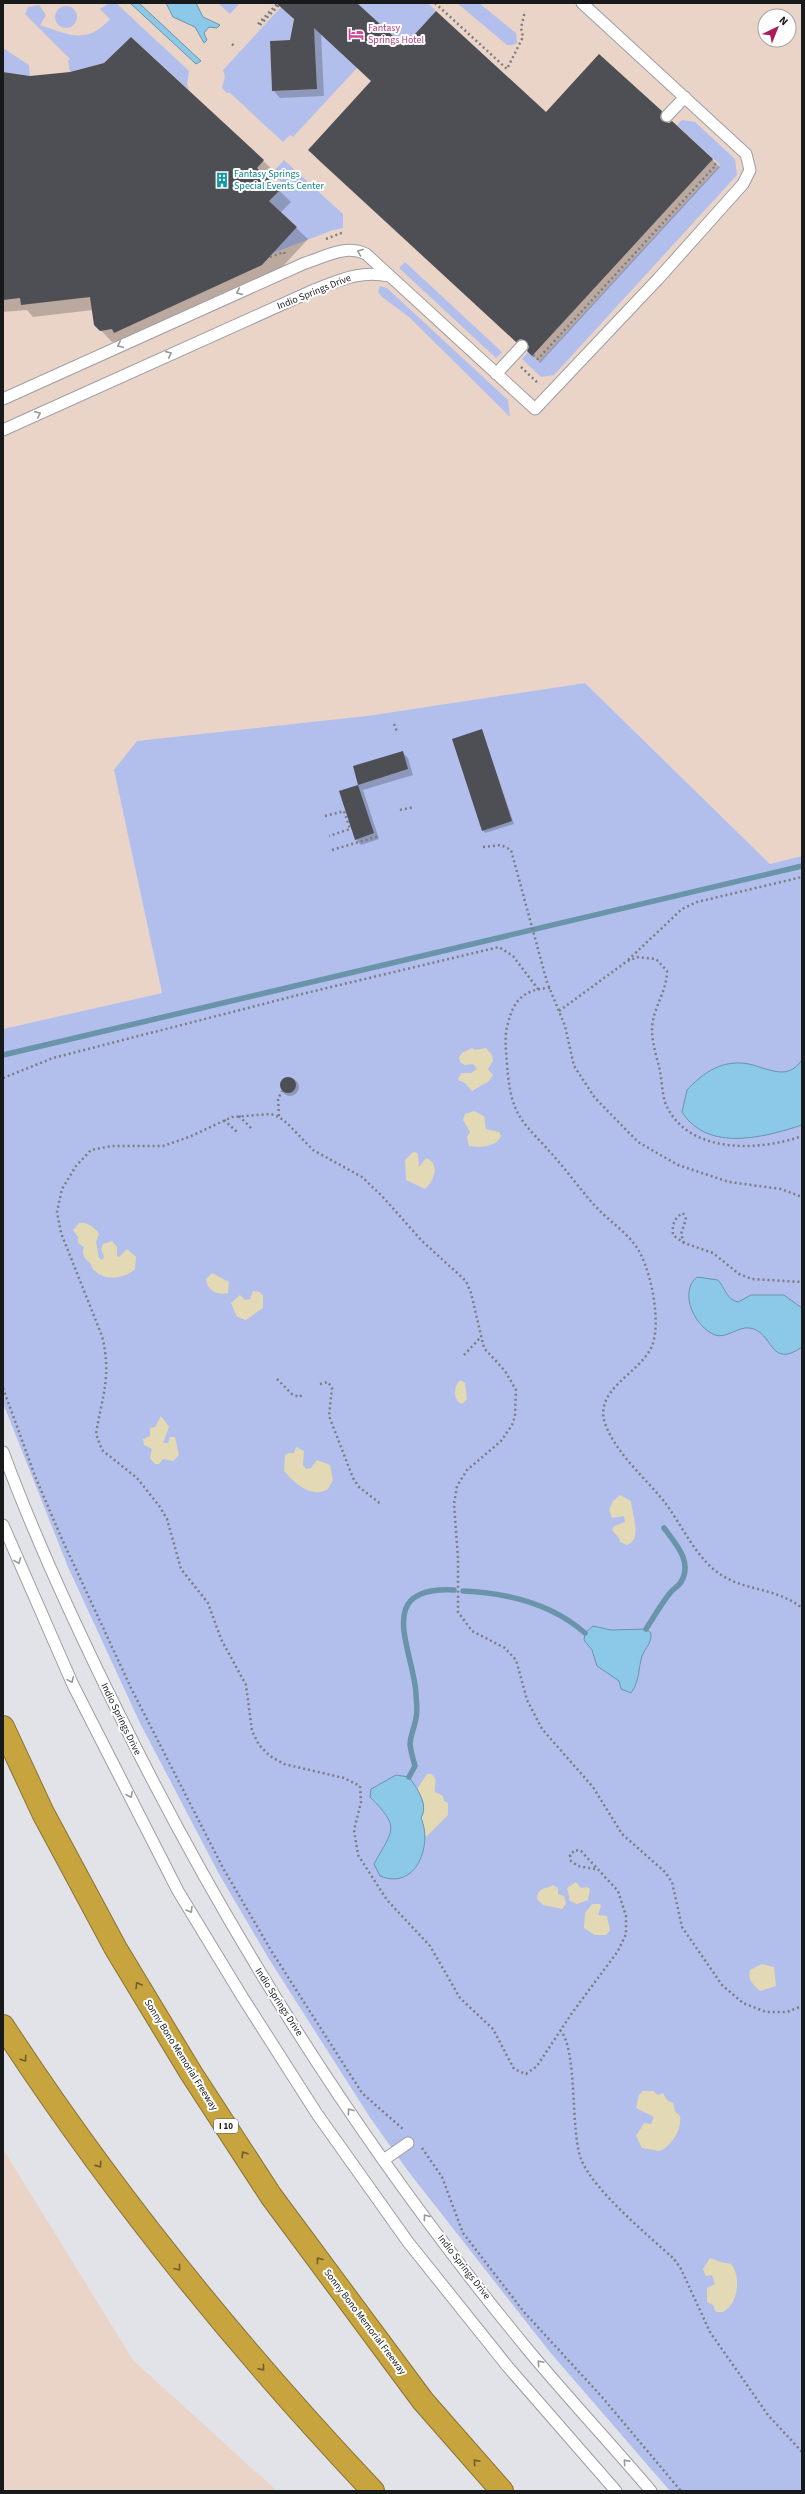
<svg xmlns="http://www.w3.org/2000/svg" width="805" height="2494" viewBox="0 0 805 2494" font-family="'Source Sans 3',sans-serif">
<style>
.commercial{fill:#ead4c8;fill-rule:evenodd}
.green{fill:#b2bfed}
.sand{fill:#e3d9b4}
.water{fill:#8cc8e8;stroke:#6994aa}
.shadow{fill:#0003}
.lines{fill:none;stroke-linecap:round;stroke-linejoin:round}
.stream{stroke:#6994aa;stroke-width:5.5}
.building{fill:#4e4f54}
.lane-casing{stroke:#9d9ea4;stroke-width:13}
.highway-casing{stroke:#8a7332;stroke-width:24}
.path{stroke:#7c7d81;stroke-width:2.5;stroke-dasharray:2 3;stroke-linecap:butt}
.lane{stroke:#fff;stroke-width:11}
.highway{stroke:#c7a43e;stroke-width:22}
.oneway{stroke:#979898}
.oneway2{stroke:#705e2c}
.labels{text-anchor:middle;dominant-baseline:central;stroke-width:4;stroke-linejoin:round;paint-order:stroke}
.shield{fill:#fff;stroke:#5d5e5f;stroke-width:1}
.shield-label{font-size:9px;font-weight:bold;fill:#18191b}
.hotel-label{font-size:10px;fill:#b23c85;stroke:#fff;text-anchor:start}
.culture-label{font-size:10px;fill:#0d838f;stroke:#fff;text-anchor:start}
.street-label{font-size:10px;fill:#18191b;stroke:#fff}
</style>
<rect width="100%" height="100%" fill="#e1e3e8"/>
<path class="commercial" d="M3 3H802V856L770 864 585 683 367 716 114 770 162 993 3 1029ZM765 16H789V40H765Z
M3 2149 133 2360 277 2491H3Z"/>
<path class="green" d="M109 3H116L189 71 187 84 189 90 131 37 104 63 70 72 68 61 70 59 25 14 28 7 39 5 46 15 40 25C70 35 86 45 110 19L100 9Z
M218 3H240L230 14Z
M357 3H428L436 11 404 46Z
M457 3H479L516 33 517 43 513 45H507Z
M291 6 295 10 290 40 270 41 272 91 317 89 315 40 307 21 357 68 293 137 290 135 283 142 229 92 227 93 222 88 225 76 223 70 281 7 285 11Z
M55 17a11 11 0 1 1 22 0a11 11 0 1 1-22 0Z
M3 48 29 65 30 76 3 72Z
M682 120 695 122 735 159 737 175 554 375 541 377 522 359 528 352 539 362 720 165 677 125Z
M284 160 343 214V228L333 230 273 253 297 227 269 201 280 190 278 188 282 183 272 173Z
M405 262 502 352 496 358 399 268Z
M380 286 387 288 508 400 510 417 409 317 382 297 378 292Z
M585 683 770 864 802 856V2491H670L549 2351 408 2171 371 2119 269 1959 219 1874 140 1723 68 1567 3 1403V1029L162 993 114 770 137 741 367 716Z"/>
<path class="sand" d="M472 1048 475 1050 486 1048 492 1055 493 1061 488 1069 493 1075 489 1081 472 1091 465 1083 458 1080 461 1073H471L477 1069 473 1064 465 1065 460 1062 459 1057 462 1053Z
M474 1111 484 1116 486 1129 499 1132 501 1136C497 1147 479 1148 469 1146L467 1137 470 1132 463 1120 465 1114Z
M415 1152 418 1154 419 1167 426 1158C441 1164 434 1181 425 1189L406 1180 405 1160 412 1153Z
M79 1223C86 1222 95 1227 99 1234L96 1242 99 1258 102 1260 104 1257 101 1249 103 1244 112 1241 117 1247V1256L119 1257 127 1249 136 1257 135 1269C125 1279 105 1281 95 1271 92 1269 92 1266 90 1263 85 1259 81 1253 84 1247L78 1243V1237L73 1230Z
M212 1273 229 1282 228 1293C217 1296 207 1290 206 1279Z
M253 1291 260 1292 263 1296V1308L246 1320 237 1317 231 1303 240 1295 245 1300 250 1299Z
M460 1380 465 1383 467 1399 462 1404C453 1401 453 1387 460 1380Z
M161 1416 169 1427 163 1443H168L170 1437H175L179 1455 173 1461 163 1459 159 1464H155L150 1458 152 1449 144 1445 143 1439 150 1436V1428L155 1427Z
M296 1447 304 1451 303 1465 306 1469 311 1468 317 1460 330 1465 333 1480 328 1489C312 1499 294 1483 284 1471L285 1455 289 1453H294Z
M620 1495 631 1501C632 1515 643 1539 627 1545L620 1542 619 1538 612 1530 614 1526 625 1522 624 1516 612 1518 609 1510 613 1501Z
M427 1774H431C440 1781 433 1784 435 1792L443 1796 444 1801 448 1803V1815L426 1837 420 1818 424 1803 417 1789Z
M576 1882 581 1888 587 1887 590 1889 588 1900 577 1904 570 1901 567 1888Z
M553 1885 558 1888V1894L564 1896 566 1904 562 1909 543 1905 537 1899C538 1886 546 1890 553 1885Z
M592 1904H600L601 1906 598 1915 607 1916 610 1930 606 1935H595L584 1928 585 1913Z
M762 1964 774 1967 776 1986 760 1991C753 1985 747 1979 750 1970Z
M643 2091H653L658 2095 663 2093 667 2100 673 2103 675 2111 680 2116C682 2129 672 2146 659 2151L642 2148 636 2136 644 2123 651 2124 654 2117 636 2108 639 2095Z
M710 2258C714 2260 727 2264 731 2264 741 2275 739 2304 723 2312H716L713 2305 707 2302V2288L715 2284 712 2275 706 2276 703 2269Z"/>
<path class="water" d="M130 3H139L201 61 196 64Z
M166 3H196L203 17 220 25 217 28 209 27 204 33 207 40 204 43 195 27 173 17Z
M802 1060V1125C765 1137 708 1153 682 1112L687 1090C701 1075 718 1062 740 1063 762 1063 785 1085 802 1060Z
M697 1277 718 1280C725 1288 727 1300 738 1302L751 1295H784L802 1308V1347C769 1370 774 1332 750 1328 738 1326 727 1339 715 1335 695 1327 678 1293 697 1277Z
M593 1626 611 1630 646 1629 651 1633C652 1645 643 1649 641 1660 638 1673 639 1682 631 1693L621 1689 619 1681 597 1666 592 1650 584 1640 585 1633Z
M396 1775 409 1777C417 1788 429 1805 421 1818 433 1845 416 1891 380 1876L374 1864C393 1829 401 1828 370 1797L371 1789Z"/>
<path class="shadow" d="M277 3H356L404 47 546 113 661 112 669 120 667 125 672 122 720 167 540 363 528 351 530 347 524 349 316 158 373 81 321 33 324 96 280 98 273 90 291 41 295 19Z
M131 38 275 172 268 180 291 202 280 213 308 239 274 276 124 340 112 342 95 324 93 310 33 317 27 310 3 312V73L30 77 70 73 105 64Z
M482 730 514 824 485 833 483 830Z
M402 752 408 758 413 775 363 790 379 839 361 845 356 839 340 791 359 785 354 767Z
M281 1087a9 9 0 1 1 18 0a9 9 0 1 1-18 0Z"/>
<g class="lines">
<path class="stream" d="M3 1055 802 866
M463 1591C507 1593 551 1603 585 1633
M646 1629C654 1617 661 1604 670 1593 673 1589 678 1587 681 1582 693 1562 676 1544 664 1528
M409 1777 415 1766C413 1759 411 1751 410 1745 410 1736 415 1726 416 1718 418 1710 416 1701 416 1693 413 1649 373 1586 454 1590"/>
</g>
<path class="building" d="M276 3H357L404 46 436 11 546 112 599 54 662 111 660 118 662 121 669 123 672 121 713 159 532 356 527 351 529 347 526 341 520 339 516 342 308 150 371 81 314 28 317 89 272 91 270 41 290 40 294 19Z
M131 37 264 160 257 168 280 190 269 201 297 227 262 265 114 333 112 329 100 331 94 325 90 297 21 305 20 298 3 300V72L30 76 70 72 104 63Z
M482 729 512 821 482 831 452 739Z
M403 751 408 769 358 785 353 766Z
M358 785 374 833 355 840 339 791Z
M280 1085a8 8 0 1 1 16 0a8 8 0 1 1-16 0Z"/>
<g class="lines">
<defs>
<path id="lane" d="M667 116 685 97
M496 374 522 346
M3 399 305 263C325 257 345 244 366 254L535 409 658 279 743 184 750 170 746 154 582 3
M3 430 314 290C340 280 361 270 389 276
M3 1452C36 1541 76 1627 118 1712 230 1940 368 2156 529 2351 569 2399 611 2444 651 2491
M3 1525 73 1685 178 1891 243 1998 317 2114 408 2242 508 2367 616 2491
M385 2159 408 2143"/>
<path id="highway" d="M3 1727 43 1813 116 1949 191 2073 271 2196 423 2401 502 2491
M3 2026C112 2193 237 2347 373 2491"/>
</defs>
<use href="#lane" class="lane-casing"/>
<use href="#highway" class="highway-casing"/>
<path class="path" d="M435 3 507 69 523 37 521 28 525 11
M258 24 277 4
M260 25 279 5
M232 44 235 47
M326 239 344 232
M270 257 284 252 285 256
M533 355 538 359 716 165 712 161
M521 367 539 384
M394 724 397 732
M400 810 414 807
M325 816 344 811 350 829 329 836
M483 847 501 845 511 850 547 982 565 1026 574 1066 595 1098 638 1142 678 1165 729 1182 781 1189 802 1197
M332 850 379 836
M628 960 682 909 697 902 802 877
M550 988C525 989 514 999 508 1023 504 1036 506 1050 507 1064 511 1121 524 1121 558 1161 572 1177 584 1195 600 1211 614 1225 632 1236 641 1255 652 1277 661 1323 652 1346 640 1374 591 1390 606 1426 618 1455 643 1476 663 1500 682 1524 696 1560 723 1576 747 1591 777 1588 802 1608
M559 1011 626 962 637 957 656 959 667 971C667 992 652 1009 652 1030 652 1043 657 1058 660 1071 662 1081 662 1093 665 1102 685 1154 758 1152 802 1136
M3 1078 53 1058 306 993 499 947 513 956 538 989
M239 1116 252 1129
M279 1116 278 1099 282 1091
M224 1120 237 1132
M684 1243 681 1234 686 1219 683 1213C674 1218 672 1225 673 1235L684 1243 713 1253 739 1274 752 1279 802 1282
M464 1355 480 1338
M277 1379 292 1394 299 1397 302 1395
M320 1384 328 1382 332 1388 329 1416 353 1478 359 1487 382 1505
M3 1388 35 1476 61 1537 131 1688 223 1868 272 1952 362 2093 404 2130
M595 1869 578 1866 571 1861 570 1855 575 1850 581 1851 618 1891 626 1916V1934L618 1951 572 2013 537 2066 526 2074 514 2069 493 2029 460 1998 430 1946 387 1900 358 1855 354 1830 361 1802 360 1786 344 1778 284 1764 270 1756 259 1745 252 1731 246 1685 221 1639 208 1603 181 1569 167 1519 160 1507 137 1478 102 1450 96 1434C102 1396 112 1377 102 1336L61 1233 57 1212 62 1189 76 1166 91 1150 112 1146H163L189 1137 232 1117 271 1114 279 1117 287 1123 313 1150 362 1177 382 1196 422 1241 466 1281 471 1293 484 1348 505 1371 516 1390 515 1416 512 1425 501 1441 467 1470 457 1486 454 1504 458 1558V1612L472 1631 505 1648 516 1660 527 1700 542 1729 593 1787 622 1834 665 1872 672 1882 682 1927 722 1985 743 2003 766 2012H787L802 2006
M560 2030C578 2049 570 2130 581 2159 593 2190 648 2235 674 2259L680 2267 710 2332 768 2415 802 2452
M422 2148 442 2177 463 2233 524 2312 602 2397 681 2491"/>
<use href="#lane" class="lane"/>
<use href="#highway" class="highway"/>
</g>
<defs><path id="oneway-chevron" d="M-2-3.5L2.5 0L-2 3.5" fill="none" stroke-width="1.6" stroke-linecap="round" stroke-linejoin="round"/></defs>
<g class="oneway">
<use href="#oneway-chevron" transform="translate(360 252) rotate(-158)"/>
<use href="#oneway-chevron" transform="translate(239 292) rotate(156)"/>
<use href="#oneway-chevron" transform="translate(120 345) rotate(155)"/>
<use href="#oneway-chevron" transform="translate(169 354) rotate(-24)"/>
<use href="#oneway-chevron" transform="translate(38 414) rotate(-25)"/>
<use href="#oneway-chevron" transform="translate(18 1561) rotate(68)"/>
<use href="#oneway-chevron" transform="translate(71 1680) rotate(66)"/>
<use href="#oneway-chevron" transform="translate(130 1795) rotate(63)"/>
<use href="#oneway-chevron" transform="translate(190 1910) rotate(59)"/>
<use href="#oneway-chevron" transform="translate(350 2111) rotate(-126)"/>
<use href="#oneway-chevron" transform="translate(426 2217) rotate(-126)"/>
<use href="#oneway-chevron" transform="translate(540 2363) rotate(-131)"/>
<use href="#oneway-chevron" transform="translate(626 2462) rotate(-131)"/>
</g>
<g class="oneway2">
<use href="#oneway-chevron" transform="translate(138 1985) rotate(-121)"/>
<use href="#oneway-chevron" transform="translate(24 2059) rotate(57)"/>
<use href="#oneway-chevron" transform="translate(244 2154) rotate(-123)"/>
<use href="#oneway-chevron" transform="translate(99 2165) rotate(55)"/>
<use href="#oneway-chevron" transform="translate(319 2260) rotate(-127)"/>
<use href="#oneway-chevron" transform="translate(178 2268) rotate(52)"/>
<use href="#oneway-chevron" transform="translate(262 2368) rotate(49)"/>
<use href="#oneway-chevron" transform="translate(476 2462) rotate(-131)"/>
</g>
<defs>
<symbol id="hotel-bare" viewBox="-9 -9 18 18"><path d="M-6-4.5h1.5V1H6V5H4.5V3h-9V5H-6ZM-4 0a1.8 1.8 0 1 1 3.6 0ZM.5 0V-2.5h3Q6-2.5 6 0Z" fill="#d1479c" stroke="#fff" stroke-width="2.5" paint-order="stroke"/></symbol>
<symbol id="building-bare" viewBox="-9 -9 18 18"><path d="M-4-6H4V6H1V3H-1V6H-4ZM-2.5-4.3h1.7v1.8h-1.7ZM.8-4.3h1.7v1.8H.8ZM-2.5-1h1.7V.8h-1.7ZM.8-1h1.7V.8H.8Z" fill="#0f9aa8" stroke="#fff" stroke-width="2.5" paint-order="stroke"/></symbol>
</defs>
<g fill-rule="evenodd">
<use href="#hotel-bare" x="345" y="23" width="22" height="22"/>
<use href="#building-bare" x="211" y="169" width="22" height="22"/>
</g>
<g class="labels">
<rect class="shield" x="214" y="2119" width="24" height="14" rx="3"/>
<g class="shield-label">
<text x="226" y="2126">I 10</text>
</g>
<g class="hotel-label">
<text x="368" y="28">Fantasy<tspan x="368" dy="12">Springs Hotel</tspan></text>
</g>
<g class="culture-label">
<text x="234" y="174">Fantasy Springs<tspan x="234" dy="12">Special Events Center</tspan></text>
</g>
<g class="street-label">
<text transform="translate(314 292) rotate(-22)">Indio Springs Drive</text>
<text transform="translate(121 1719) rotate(64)">Indio Springs Drive</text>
<text transform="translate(279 2002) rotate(57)">Indio Springs Drive</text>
<text transform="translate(181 2055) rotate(58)">Sonny Bono Memorial Freeway</text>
<text transform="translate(464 2267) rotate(52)">Indio Springs Drive</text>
<text transform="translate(365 2322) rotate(53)">Sonny Bono Memorial Freeway</text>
</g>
</g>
<rect width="805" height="2494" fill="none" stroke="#18191b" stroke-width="8"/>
<g transform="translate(777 28) rotate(43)"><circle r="19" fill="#ffffff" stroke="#a3a3a4"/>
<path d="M0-3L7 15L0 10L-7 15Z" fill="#ac1d58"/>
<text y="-6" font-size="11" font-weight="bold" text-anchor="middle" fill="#18191b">N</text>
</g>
</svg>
